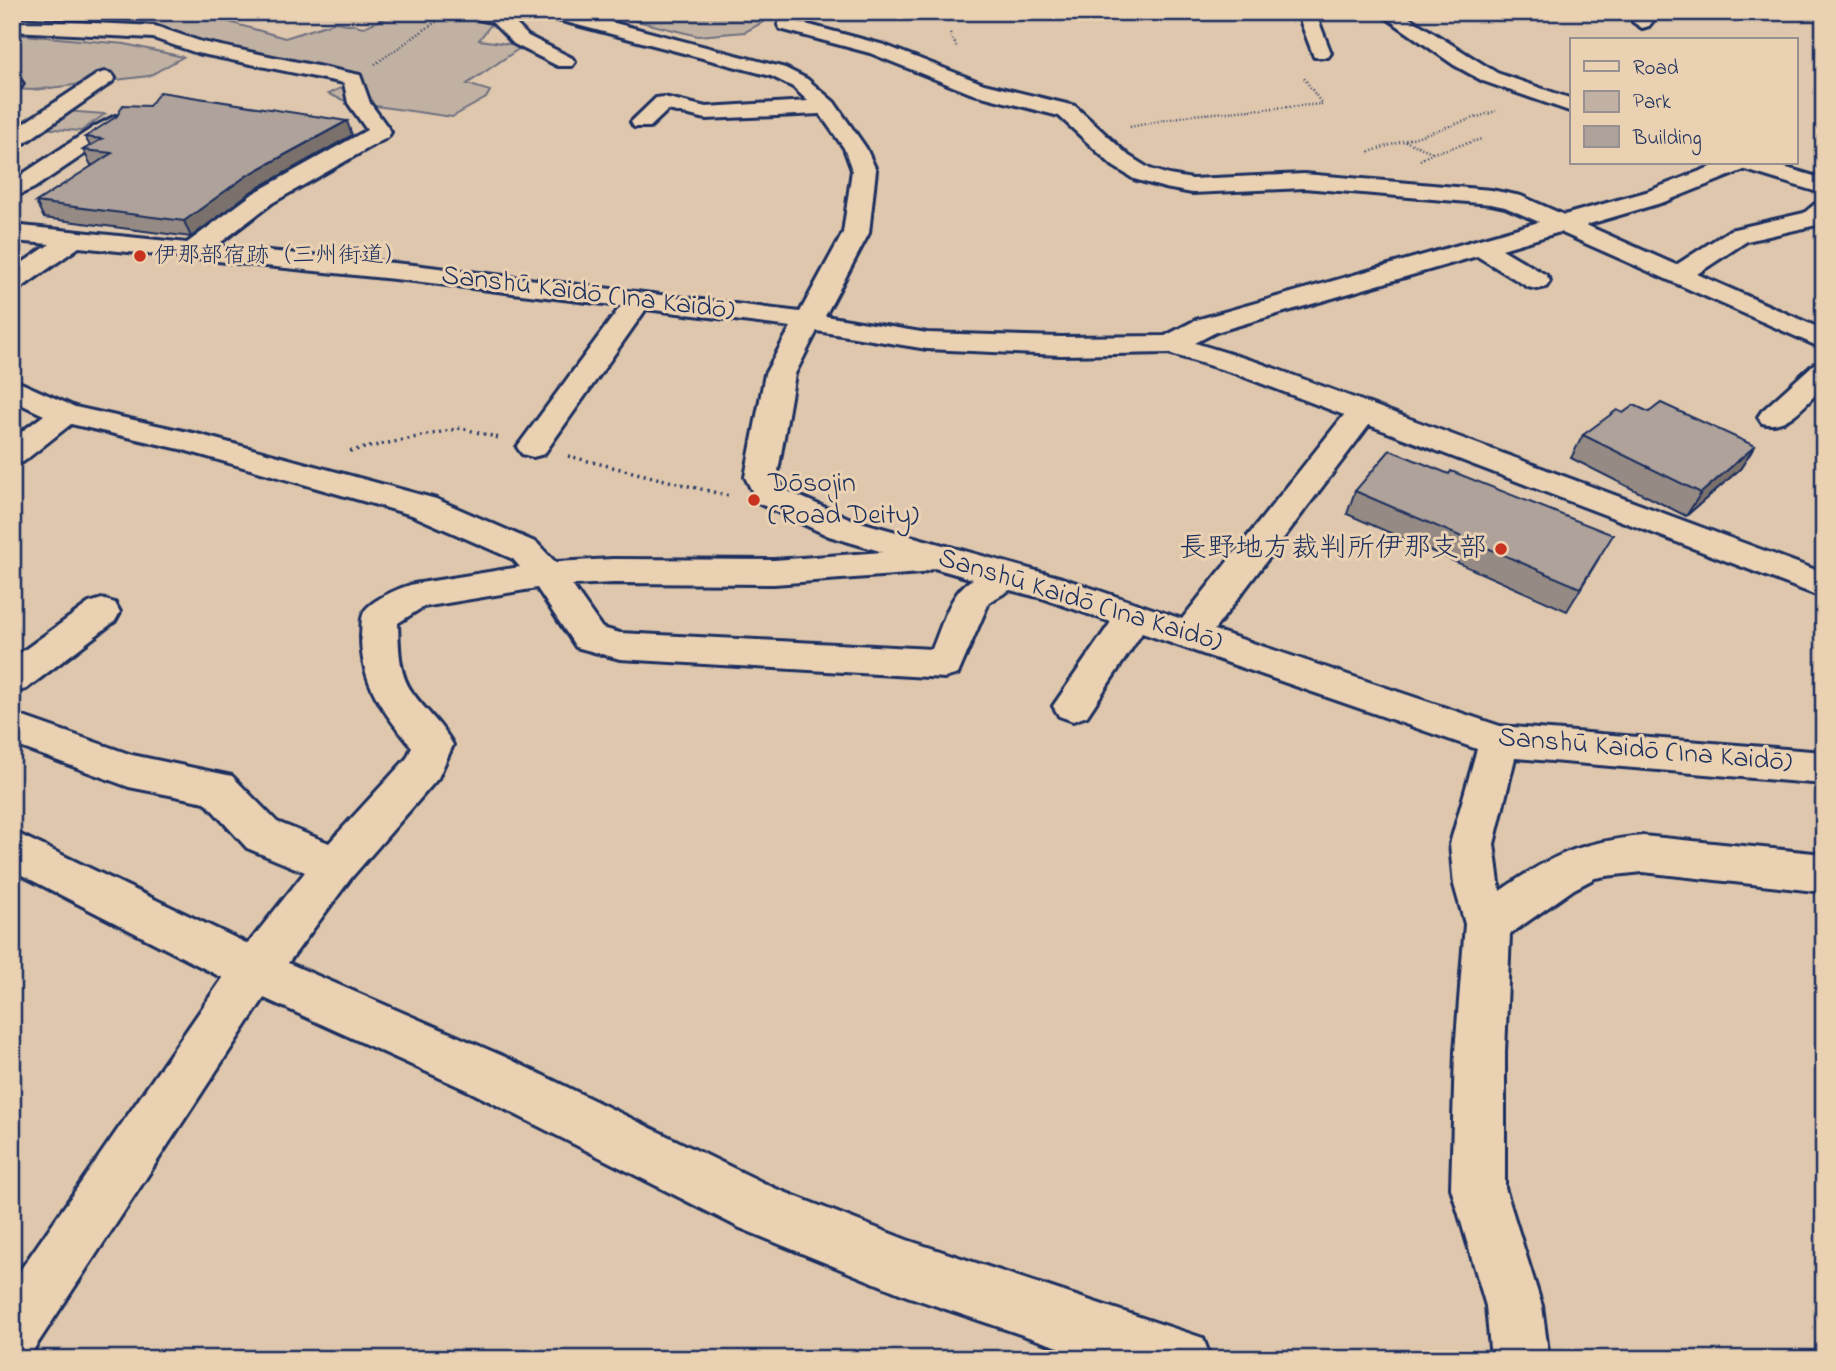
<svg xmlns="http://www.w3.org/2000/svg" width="1836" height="1371" viewBox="0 0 1836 1371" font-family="'Indie Flower','Klee One',sans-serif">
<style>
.green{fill:#c1b1a2;stroke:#6e7080;stroke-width:2}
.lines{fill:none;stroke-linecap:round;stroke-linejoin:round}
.minor-casing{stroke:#1b2f5e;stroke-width:6}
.major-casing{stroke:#1b2f5e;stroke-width:6}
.path-far1{stroke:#1b2f5e;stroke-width:2.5;stroke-dasharray:1 2.5;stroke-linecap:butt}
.path{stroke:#1b2f5e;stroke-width:3.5;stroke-dasharray:2 4.5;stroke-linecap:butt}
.minor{fill:#ead1b2;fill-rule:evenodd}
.major{fill:#ead1b2;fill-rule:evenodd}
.wall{fill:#968b84;stroke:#1b2f5e;stroke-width:2}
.shaded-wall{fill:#7a716c;stroke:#1b2f5e;stroke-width:2}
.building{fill:#aea29a;stroke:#1b2f5e;stroke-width:2}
.poi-dot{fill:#c8321e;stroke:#ead1b2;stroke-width:2.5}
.labels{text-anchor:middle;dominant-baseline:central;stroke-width:6;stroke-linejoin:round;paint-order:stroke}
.far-poi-label{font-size:23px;fill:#1b2f5e;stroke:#ead1b2;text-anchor:start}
.street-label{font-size:28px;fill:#1b2f5e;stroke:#ead1b2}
.poi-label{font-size:28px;fill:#1b2f5e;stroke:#ead1b2;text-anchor:start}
</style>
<rect width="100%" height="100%" fill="#dec7ad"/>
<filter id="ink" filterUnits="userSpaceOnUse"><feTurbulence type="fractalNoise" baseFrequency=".0143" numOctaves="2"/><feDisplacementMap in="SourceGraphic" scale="14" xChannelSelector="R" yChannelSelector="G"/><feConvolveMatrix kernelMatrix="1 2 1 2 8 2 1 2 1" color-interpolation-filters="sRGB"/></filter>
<g filter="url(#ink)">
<path class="green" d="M158 12H194L285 38 336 22 364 27 399 12H443L482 18 479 20 493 22 479 40 523 46 467 84 490 91 486 98 452 117 348 102 328 94 360 79 200 44 139 25Z
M600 12H781L745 32 698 36Z
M12 34 125 44 183 57 149 76 33 90 12 89Z
M64 111 105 114 81 131 39 128Z"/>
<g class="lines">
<defs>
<path id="minor" d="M461 12 505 13 528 36 572 58 575 62 572 66H558L514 44 492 22 463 16Z
M541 12H573L785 68 807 79 834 102 866 148 876 170 869 233 825 316 927 333 1061 337 1165 336 1196 320 1539 222 1505 207 1491 204 1304 188 1192 193 1165 188 1134 179 1113 166 1059 116 970 93 870 53 780 29 778 25 780 21 787 19 884 45 984 84 1075 106 1129 156 1150 169 1169 175 1192 179 1304 174 1491 190 1521 196 1564 215 1646 192 1721 163H1752L1749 168 1664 202 1586 225 1676 265 1730 230 1804 213 1815 204 1824 202V222L1821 224 1747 241 1697 274 1824 330V349L1560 232 1502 249 1546 275 1550 281 1546 287 1537 289 1528 287 1477 256 1216 332 1195 343 1257 362 1824 573V598L1369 425 1214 630 1500 726 1824 752V784L1515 758 1494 844 1500 891C1551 855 1581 842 1643 836L1824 854V892L1643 872 1606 876 1595 878 1574 889 1510 934 1505 1052V1188L1542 1306 1549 1359H1491L1486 1306 1451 1188 1455 1052 1465 924 1454 885 1450 844 1477 749 1142 633 1087 716 1073 721 1059 716 1053 706 1111 622 1042 598 1010 590 989 602 958 674 945 678 620 659 576 647 537 588 423 607 398 623C399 646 398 673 412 692 425 711 443 725 453 745L438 778 351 878 288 963 505 1057 774 1188 907 1240 1203 1338 1211 1359H1094L907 1296 740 1228 469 1091 264 998 32 1352 12 1359V1282L223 978 12 870V831L248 944 305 872 247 848 205 802 129 787 12 744V713L132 755 232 776 277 822 329 843 407 758 412 747C383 711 361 684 361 636 362 627 360 617 366 609 376 598 399 588 414 584L520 567 513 559 412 515 180 449 71 424 23 462 12 465V439L44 415 12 400V379L75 407 197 434 436 499 537 543 555 562 613 559 774 560 883 552 829 536 758 503 745 477 765 374 791 327 646 309 544 454 533 457 522 454 517 447 621 306 414 281 79 247 21 288 12 290V270L50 244 12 241V225L187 243 254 193 367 130 348 103 344 83 197 53 153 38 12 31V19L155 26 202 42 360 75 370 103 391 132 388 137 272 203 216 246 414 265 800 312 843 233 852 170 844 148 820 114 706 119 668 110 650 127H634L631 122 656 98 664 97 706 107 808 101 793 87 771 76 543 16ZM817 331 927 349 1061 355 1168 353 1237 374 1344 415 1182 619 1062 578 853 520 783 489 777 477 795 374ZM934 568 973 579C950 591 942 626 932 649L620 633 602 628 572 585 613 583 774 584 921 573Z
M1297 12H1315L1331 53 1328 57H1314Z
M1641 12H1660L1649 26 1642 28 1633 22Z
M105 72 112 74 115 78 112 82 20 146 12 148V131L98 74Z
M12 78 20 80 23 84 20 88 12 90Z
M115 116 123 118 126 123 123 128 34 188 12 198V181L94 127Z
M1824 361V386C1806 403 1788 430 1762 423L1758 417 1762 411 1814 364Z
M102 599 115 603 120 612 115 621 26 689 12 693V659L89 603Z"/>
<path id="major" d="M1378 12H1400L1497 73 1572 99V112L1483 81 1454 65Z
M1735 163H1770L1824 179V194L1739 168Z"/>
</defs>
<use href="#minor" class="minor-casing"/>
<use href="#major" class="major-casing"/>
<path class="path-far1" d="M950 33 957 48
M375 64 440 19
M1130 127 1191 115 1322 104 1304 78
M1405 141 1432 152
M1369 152 1496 111
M1420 160 1433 153 1482 139"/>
<path class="path" d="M350 451 461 428 499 438
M568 456 729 496"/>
<use href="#minor" class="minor"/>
<use href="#major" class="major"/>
</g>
<path class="wall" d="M352 135 252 191 191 237 44 218 36 202 94 165H91L83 150 90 146 85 137Z
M1649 412 1755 446 1740 469 1686 516 1571 458 1583 435 1623 413Z
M1355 491 1599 558 1567 611 1347 514Z"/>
<path class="shaded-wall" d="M347 121 352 135 252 191 191 237 184 221 246 176Z
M1755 446 1740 469 1686 516 1701 493Z"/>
<path class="building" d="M160 92 347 121 246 176 184 221 36 202 112 153 83 150 102 139 85 137 117 116 123 105 149 106Z
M1661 403 1755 446 1701 493 1583 435 1617 410 1623 413 1634 405 1649 412Z
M1390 450 1449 474 1451 471 1613 535 1580 588 1355 491Z"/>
</g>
<g class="poi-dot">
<circle cx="140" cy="256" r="7"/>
<circle cx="754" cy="500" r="7"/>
<circle cx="1501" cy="549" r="7"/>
</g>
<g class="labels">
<g class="far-poi-label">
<text x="154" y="256">伊那部宿跡（三州街道）</text>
</g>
<g class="street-label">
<text transform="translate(588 294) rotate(7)">Sanshū Kaidō (Ina Kaidō)</text>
<text transform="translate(1080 601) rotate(17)">Sanshū Kaidō (Ina Kaidō)</text>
<text transform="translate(1645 751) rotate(5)">Sanshū Kaidō (Ina Kaidō)</text>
</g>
<g class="poi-label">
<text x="768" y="484">Dōsojin<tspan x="768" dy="32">(Road Deity)</tspan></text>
<text x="1487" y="549" text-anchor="end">長野地方裁判所伊那支部</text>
</g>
</g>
<rect width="1836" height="1371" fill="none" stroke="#ead1b2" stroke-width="42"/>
<rect x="21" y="21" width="1794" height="1329" fill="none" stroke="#1b2f5e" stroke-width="2.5" filter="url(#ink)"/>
<rect x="1570" y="38" width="228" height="126" fill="#ead1b2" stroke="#979090" stroke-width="2"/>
<rect x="1584" y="61" width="35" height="10" fill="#ead1b2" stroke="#979090" stroke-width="2"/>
<text x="1633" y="74" font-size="21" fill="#1b2f5e">Road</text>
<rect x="1584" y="91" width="35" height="21" fill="#c1b1a2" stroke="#979090" stroke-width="2"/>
<text x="1633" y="108" font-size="21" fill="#1b2f5e">Park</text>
<rect x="1584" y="126" width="35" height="21" fill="#aea29a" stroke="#979090" stroke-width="2"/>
<text x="1633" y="144" font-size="21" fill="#1b2f5e">Building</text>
</svg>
